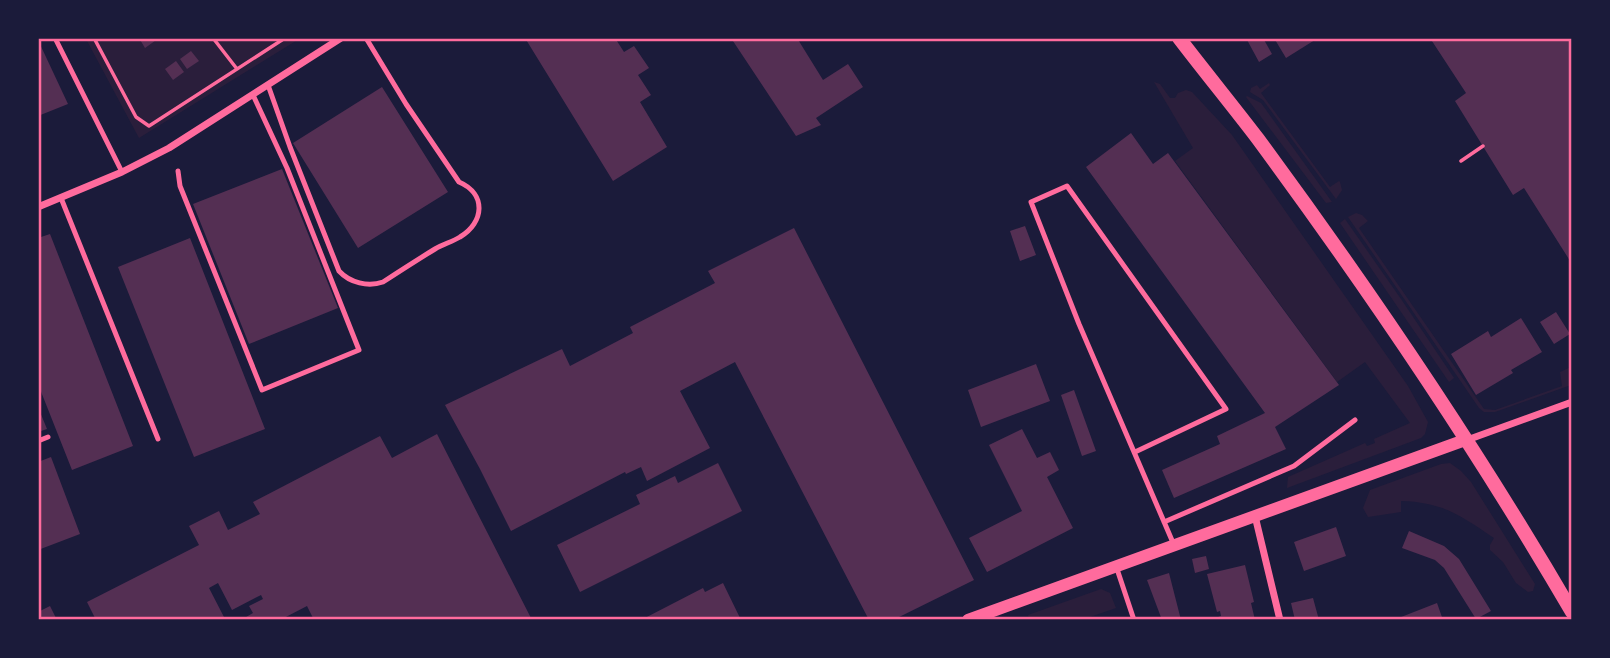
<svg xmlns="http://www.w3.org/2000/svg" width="1610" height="658" viewBox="0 0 1610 658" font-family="'Source Sans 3',sans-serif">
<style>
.green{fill:#2a1e3b}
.building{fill:#542f53}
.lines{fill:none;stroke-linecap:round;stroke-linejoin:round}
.path{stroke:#ff6b9d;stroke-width:3.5}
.service{stroke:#ff6b9d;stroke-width:5}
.minor{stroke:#ff6b9d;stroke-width:7}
.tertiary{stroke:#ff6b9d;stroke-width:12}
.secondary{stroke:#ff6b9d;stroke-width:14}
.neatline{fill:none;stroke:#ff6b9d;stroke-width:2.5}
</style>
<rect width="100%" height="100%" fill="#1b1b3a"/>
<path class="green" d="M86 39H299L139 138Z
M1154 82 1160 84 1170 98H1175L1178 93 1186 90 1192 92 1232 135 1408 386 1428 422 1425 434 1421 438 1287 488 1288 477 1365 443 1367 446 1375 443 1374 439 1410 423 1365 362 1337 382 1175 161 1193 148Z
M1269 83 1270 85 1261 93 1330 187 1339 181 1340 182 1342 190 1336 199 1263 100 1250 92 1251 88 1257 85 1260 89Z
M1247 96 1261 103 1332 202 1326 203 1246 97Z
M1356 213 1362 215 1368 221 1359 228 1484 409 1495 410 1562 386 1560 372 1571 367V385L1495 412H1484L1479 408 1348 217Z
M1345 219 1401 299 1454 378 1449 382 1340 223Z
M1450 463 1461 471 1471 482 1535 584 1533 591 1528 592 1516 583 1503 562 1490 550V545L1494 538C1461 516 1443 502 1401 501V512L1368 517 1363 508 1370 490 1441 464Z
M1101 589 1110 593 1116 608 1084 619H1029L1028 615Z"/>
<path class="building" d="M139 38H159L145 48Z
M525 38H615L624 52 634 46 649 68 638 75 651 95 640 102 667 147 613 181Z
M731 38H797L823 80 848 64 863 87 816 118 821 125 796 136Z
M1246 38H1263L1272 54 1259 62Z
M1274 38H1318L1286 58Z
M1430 38H1572V264L1524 188 1513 195 1455 101 1466 93Z
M38 40 68 104 38 116Z
M191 51 199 61 187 69 180 59Z
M176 61 184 72 173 80 165 69Z
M382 87 448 192 358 248 293 143Z
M1131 133 1153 164 1168 153 1339 385 1275 427 1286 449 1174 498 1162 470 1220 444 1217 436 1265 413 1086 167Z
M282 169 338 308 249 344 193 204Z
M1025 226 1036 255 1020 261 1010 231Z
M794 228 974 580 893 620H869L735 362 680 391 710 448 647 481 641 467 626 474 625 472 511 531 480 469 445 405 562 349 570 366 633 333 630 327 715 283 708 271Z
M38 233 41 237 50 234 133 446 72 470 38 384Z
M190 238 265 429 194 457 118 267Z
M1556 312 1570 334 1554 344 1540 322Z
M1521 318 1542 352 1511 370 1513 373 1476 395 1451 354 1488 331 1491 337Z
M1036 364 1050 401 981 427 968 390Z
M1074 390 1096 451 1082 456 1061 395Z
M38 407 47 429 38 432Z
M1022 429 1037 458 1050 452 1059 470 1047 477 1073 528 987 572 969 538 1022 511 989 445Z
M437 434 532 620H314L307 606 280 620H241L253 613 249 606 263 599 261 595 232 610 218 583 209 588 225 619 223 620H96L87 602 199 545 189 526 219 511 228 530 260 514 253 502 380 436 392 458Z
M51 457 80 534 38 550V462Z
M718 463 742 511 580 592 557 545 640 504 636 495 675 476 678 483Z
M1336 527 1346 556 1304 571 1294 542Z
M1409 531 1444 546 1459 559 1491 611 1476 619 1444 568 1435 560 1402 548Z
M1206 556 1209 569 1195 573 1192 559Z
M1245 565 1254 602 1251 603 1255 620H1209L1221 616 1220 611 1217 612 1207 574Z
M1169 573 1181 620H1162L1147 580Z
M723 583 741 620H641L703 588 705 592Z
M1313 598 1319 620H1295L1291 603Z
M1437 603 1443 620H1396V619Z
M50 606 56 618 53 620H38V612Z"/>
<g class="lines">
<path class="path" d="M94 38 136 117 149 126 285 38
M213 38 237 69
M1461 161 1483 146"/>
<path class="service" d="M55 38 122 172
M268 85 290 147 339 271C350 283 368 287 383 282 400 271 417 260 435 249 443 244 452 242 460 237 484 223 487 194 459 182L406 104 366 38
M178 171 180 186 262 390 359 350 287 168 253 95
M61 198 158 439
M38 441 48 437
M1135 452 1226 409 1067 186 1031 202 1079 324 1174 545
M1164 522 1294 466 1355 420
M1116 566 1134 620"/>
<path class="minor" d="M38 207 122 172 169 148 341 38
M1467 440 1572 402
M1255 516 1280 620"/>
<path class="tertiary" d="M968 620 1465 440"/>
<path class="secondary" d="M1179 38C1205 72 1232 105 1258 139 1370 291 1477 449 1572 612"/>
</g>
<rect width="1610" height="658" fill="none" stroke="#1b1b3a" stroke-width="80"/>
<rect x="40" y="40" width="1530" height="578" class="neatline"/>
</svg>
